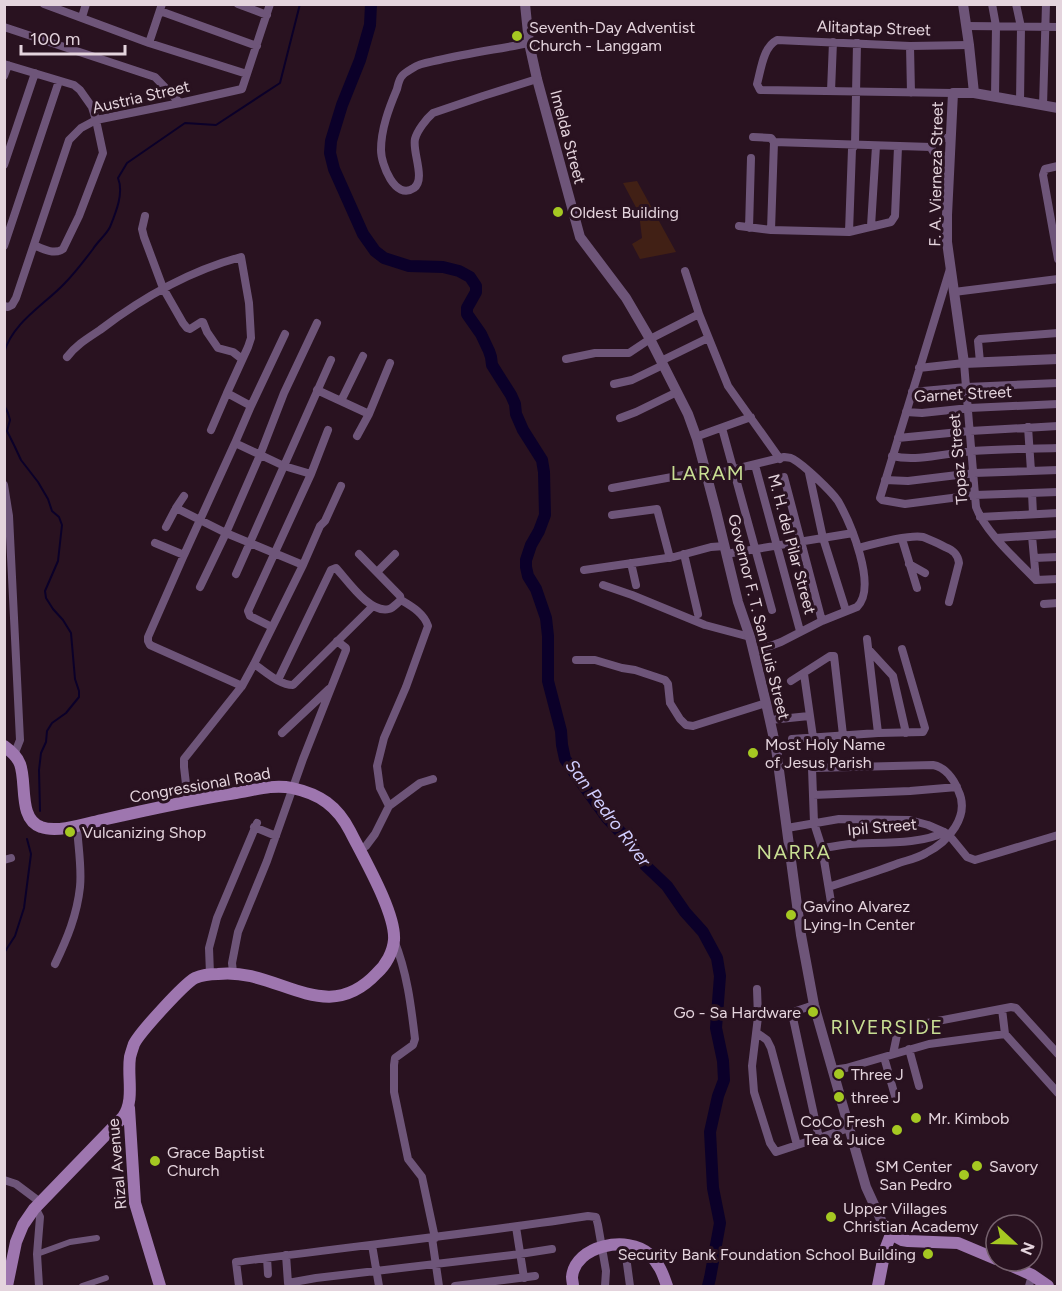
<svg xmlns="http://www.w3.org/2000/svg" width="1062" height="1291" viewBox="0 0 1062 1291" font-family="Figtree,sans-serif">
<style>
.green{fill:#412015}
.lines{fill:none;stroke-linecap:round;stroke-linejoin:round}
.stream{stroke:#0b0029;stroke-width:2}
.river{stroke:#0b0029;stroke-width:12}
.pedestrian{stroke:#6e5579;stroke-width:6}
.minor{stroke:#6e5579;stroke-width:8}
.tertiary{stroke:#6e5579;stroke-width:10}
.secondary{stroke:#9e76af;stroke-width:12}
.poi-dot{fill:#a5c822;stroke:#291220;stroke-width:2}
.labels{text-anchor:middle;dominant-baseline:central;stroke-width:6;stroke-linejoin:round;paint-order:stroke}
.poi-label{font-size:16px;fill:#e4d4dd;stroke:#291220;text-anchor:start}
.street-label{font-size:16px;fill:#e4d4dd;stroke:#291220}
.water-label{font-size:18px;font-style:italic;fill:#d1ceff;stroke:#291220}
.quarter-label{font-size:20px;letter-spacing:1.5px;fill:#c8de93;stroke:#291220}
</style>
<rect width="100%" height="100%" fill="#291220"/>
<path class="green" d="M637 181 676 252 640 259 632 244 642 238 639 213 623 183Z"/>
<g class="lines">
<path class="stream" d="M4 353C12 323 44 305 64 284 75 273 84 261 93 249 98 241 106 235 110 227 116 212 124 193 118 178L127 163 185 123 216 125 280 83 300 4
M4 405 8 413 10 420 7 431 14 445 21 460 38 482 48 499 52 511 59 517 62 525 58 561 45 591 46 598 53 609 63 620 71 633 75 679 79 691V697L66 713 52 723 47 731 46 742 41 753 39 770 40 811
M4 953 15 936 24 908 31 854 27 839"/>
<path class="river" d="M371 4 370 25 360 60 342 105 331 141 330 153 334 169 363 234 375 251 384 258 409 266 443 267 459 271 470 277 476 286V292L467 308V314L481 334 489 351 491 357 492 365 511 395 515 404 516 414 523 430 542 460 544 472 545 515 539 531 531 545 526 560V567L528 576 536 589 546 618 548 636V681L561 731 562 745 565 759 576 775 607 818 629 841 645 865 667 886 685 912 703 932 717 958 720 976 716 1028 723 1061 724 1080 718 1096 710 1132 713 1188 720 1223 710 1278 708 1286"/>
<path class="pedestrian" d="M37 1254 70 1242 97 1238
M82 1286 106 1278"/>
<path class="minor" d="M44 4 149 43 247 74
M238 4 267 15
M992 4 996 26 995 97
M1016 4 1021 27 1020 102
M160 11 257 46
M82 17 86 4
M966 26 1058 27
M4 27 155 77 180 103
M149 43 162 4
M529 43C499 49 469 53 439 60 431 62 420 63 413 68 410 70 404 73 402 76 399 79 398 85 397 89 389 108 381 129 381 150 381 164 395 201 414 188 426 179 412 152 415 139 417 131 426 119 433 113L483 96 537 79
M910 46 911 93
M4 64 74 85 80 90 92 107 96 120 103 153 79 216 63 249C54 255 43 249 34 245
M4 76 8 65
M831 91 833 42
M953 93 760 90 757 84C761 70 763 47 777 40L910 46 969 45
M1043 106 1046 4
M753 137 771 138 774 142
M931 147C936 139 942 139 951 137
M931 147C933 156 942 156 950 157
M4 165 35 73
M1058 166 1045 169 1043 175 1058 259
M145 216 142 229 144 237 163 288 183 323 187 328 190 329 201 322H203L207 332 218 348 233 352 242 359
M739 226 771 230 849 232 891 222 895 216 898 147
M871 226 876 146
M749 228 751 158
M771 230 774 142 931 147
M849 232 852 149 855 145 857 43
M4 246 59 81
M950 269 880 498 882 500 905 504 975 495 1058 492
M685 271 699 314 728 386 780 459
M954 292 1058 279
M4 306 8 307 12 305 16 298 69 140 81 128 96 120 180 103 242 89 270 4
M67 357C76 345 88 338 100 330 142 298 189 271 241 257L249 303 251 338 248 347 227 393 251 406 235 443
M566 359 595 353H629L650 339 699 314
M665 359 708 338
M980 362 978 341 980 339 1058 333
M919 368 964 363 976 507C985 532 1017 560 1036 580L1058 579
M614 384 632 380 663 365
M317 390 369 414
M912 392 967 387 1058 383
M341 401 363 356
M251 406 285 334
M906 412 922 413 969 408 1058 404
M620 418 636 412 677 392
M1028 427 1031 471
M722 428 772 610
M211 430 227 393
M701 435 751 417
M357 436 369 414 390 363
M898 438 970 431 1058 426
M892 456C917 462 947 453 972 451 1000 449 1029 449 1058 448
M755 465 800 631
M809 473 823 538 846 611
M311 474 328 430
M707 476 784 457C789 458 789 457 793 459 804 465 831 491 838 501 850 522 878 587 857 607L822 621 781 642 754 652
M784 477 822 621
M885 480 908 481 974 473 1058 470
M4 485 9 516 20 740 14 755
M612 488 705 471
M1032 493 1033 514
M176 508 184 496
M612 515 657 509 670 558
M980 517 1058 513
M166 527 176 508 226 533 303 565 254 664 242 686 184 759V767L188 801
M1032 536 1036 580
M996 538 1058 534
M902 539 917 588
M155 543 184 555 235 443 284 466 311 474 248 611 250 616 272 627
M858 548C873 544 910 534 923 537 930 540 938 543 945 547 953 550 958 554 959 563L949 602
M684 554 698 614
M726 554 853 533
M184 555 148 637V641L150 645 242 686
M1034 558 1058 557
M631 563 636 585
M909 564 925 573
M303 565 320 526 325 521 341 486
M584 570 674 557 711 547 725 546
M377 572 395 554
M236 574 331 360
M603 585 632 595 705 625 750 637
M200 587 226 533 260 455 284 393 317 323
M1044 604 1058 603
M867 639 878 733
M870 651 893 676 906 733
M576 660H595L622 668 635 670 665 680 668 684 670 703 680 719 686 725 693 726 766 703
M254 664C265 671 279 685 293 685L372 607
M804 674 813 737
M278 680 331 570 336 568C348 581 370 614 389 609 393 608 397 603 401 600L400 596 359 554
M791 681 830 656H834L843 735
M770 720 809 716
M282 733 329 689
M792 739 878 733 923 732 925 728 902 649
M813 795 910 791 957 787
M389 806 380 788 377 766 384 738 406 687 428 626C424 613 411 606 401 600
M254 827 276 836
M787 828 839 819 910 820 928 825 944 832 949 835 967 857 975 860 1058 835
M822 848C831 847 841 845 850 844 876 842 922 845 944 832
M359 849 366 846 375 834 389 806 420 783 433 779
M4 860 11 858
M829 887C852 879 876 872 899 863 908 860 918 858 926 853 948 842 971 816 958 790 954 779 945 767 933 765L812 768 814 823 822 848 832 908
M394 940C407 972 411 1005 415 1039L413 1045 395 1058 394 1065V1092L408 1159 422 1177 435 1238
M55 964C67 939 77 915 80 887 82 867 78 846 77 826
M233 972 232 963 238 932 267 861 303 759 346 650V648L337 641
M210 974 209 948 217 918 257 823
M757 989 758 1017 752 1066 754 1092 770 1143 776 1152 849 1128
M814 1005 796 1011 793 1018 819 1138
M1002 1009 1005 1034
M757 1033 767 1040 771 1048 797 1145
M909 1049 919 1086
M893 1054 897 1035 901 1028 1011 1007 1016 1008 1058 1054
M884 1057 895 1096
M832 1070 846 1068 929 1044 1005 1034 1058 1093
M4 1180 16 1184 40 1202
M34 1209 37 1211 40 1217 37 1254 39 1286
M516 1227 524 1278
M432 1238 439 1286
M372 1245 379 1286
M625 1249 630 1286
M286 1255 288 1283 316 1278 520 1254 552 1249
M267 1258 268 1274
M239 1286 236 1262C354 1246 471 1234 588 1216L596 1217 598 1225 606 1271 605 1286
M455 1286 535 1276
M1029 1286 1032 1275"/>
<path class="tertiary" d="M525 4 529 43 537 79 580 237 626 298 650 339 688 414 697 439 716 511 738 602 750 637 766 703 776 748 801 935 814 1005 866 1187 882 1222 891 1234
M963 4 969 45 974 93
M1058 108 974 93H953L947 215V242L964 363 1058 359"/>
<path class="secondary" d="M4 746C11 751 17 756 20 764 27 783 18 819 41 827 57 833 85 824 102 820 146 810 191 800 236 793 254 790 274 784 292 788 320 794 337 806 350 831 363 857 396 913 394 940 393 952 386 965 377 973 325 1029 278 967 218 974 211 974 202 975 195 978 184 984 140 1032 134 1044 133 1047 131 1053 130 1057 127 1077 135 1100 123 1117L34 1209 23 1225 16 1242 7 1286
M129 1108 135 1203 160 1286
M1001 1261 1032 1275 1048 1286
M573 1286C573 1283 572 1280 572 1277 575 1245 628 1235 649 1254 659 1263 663 1274 667 1286
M878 1286 885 1250 891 1234 902 1240 908 1241 958 1243 996 1259"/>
</g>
<g class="poi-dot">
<circle cx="517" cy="36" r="6"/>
<circle cx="558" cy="212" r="6"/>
<circle cx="753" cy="753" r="6"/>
<circle cx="70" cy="832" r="6"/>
<circle cx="791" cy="915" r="6"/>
<circle cx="813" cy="1012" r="6"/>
<circle cx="839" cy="1074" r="6"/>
<circle cx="839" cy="1097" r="6"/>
<circle cx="916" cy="1118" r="6"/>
<circle cx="897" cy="1130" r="6"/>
<circle cx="155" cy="1161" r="6"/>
<circle cx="977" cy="1166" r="6"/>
<circle cx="964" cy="1175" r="6"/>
<circle cx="831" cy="1217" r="6"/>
<circle cx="928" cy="1254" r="6"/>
</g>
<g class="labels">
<g class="poi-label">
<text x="529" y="27">Seventh-Day Adventist<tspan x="529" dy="18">Church - Langgam</tspan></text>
<text x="570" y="212">Oldest Building</text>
<text x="765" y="744">Most Holy Name<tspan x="765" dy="18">of Jesus Parish</tspan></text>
<text x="82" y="832">Vulcanizing Shop</text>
<text x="803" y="906">Gavino Alvarez<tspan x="803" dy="18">Lying-In Center</tspan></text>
<text x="801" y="1012" text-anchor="end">Go - Sa Hardware</text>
<text x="851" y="1074">Three J</text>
<text x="851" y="1097">three J</text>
<text x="928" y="1118">Mr. Kimbob</text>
<text x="885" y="1121" text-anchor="end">CoCo Fresh<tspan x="885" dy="18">Tea &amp; Juice</tspan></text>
<text x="167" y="1152">Grace Baptist<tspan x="167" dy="18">Church</tspan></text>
<text x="952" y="1166" text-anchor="end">SM Center<tspan x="952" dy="18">San Pedro</tspan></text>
<text x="989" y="1166">Savory</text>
<text x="843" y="1208">Upper Villages<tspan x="843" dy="18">Christian Academy</tspan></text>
<text x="916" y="1254" text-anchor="end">Security Bank Foundation School Building</text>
</g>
<g class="street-label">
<text transform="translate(874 28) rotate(2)">Alitaptap Street</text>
<text transform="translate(141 97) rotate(-13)">Austria Street</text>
<text transform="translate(568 137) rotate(75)">Imelda Street</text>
<text transform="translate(936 174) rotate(-89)">F. A. Vierneza Street</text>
<text transform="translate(963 394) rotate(-3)">Garnet Street</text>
<text transform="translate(958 459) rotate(-95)">Topaz Street</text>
<text transform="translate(792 544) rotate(75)">M. H. del Pilar Street</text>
<text transform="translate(759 617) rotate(76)">Governor F. T. San Luis Street</text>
<text transform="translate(200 785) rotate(-10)">Congressional Road</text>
<text transform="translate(882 827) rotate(-5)">Ipil Street</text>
<text transform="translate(117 1164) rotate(-95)">Rizal Avenue</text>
</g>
<g class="water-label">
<text transform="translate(608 813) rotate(53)">San Pedro River</text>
</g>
<g class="quarter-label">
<text x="708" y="473">LARAM</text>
<text x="794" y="852">NARRA</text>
<text x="887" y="1027">RIVERSIDE</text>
</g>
</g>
<rect width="1062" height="1291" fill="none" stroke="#e4d4dd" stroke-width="12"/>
<g transform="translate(1014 1243) rotate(112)"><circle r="28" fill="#291220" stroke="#74606c" stroke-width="1.5"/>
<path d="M0-4.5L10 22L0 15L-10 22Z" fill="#a5c822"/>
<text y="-9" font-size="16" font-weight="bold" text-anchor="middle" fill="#e4d4dd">N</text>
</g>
<path d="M21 45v9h104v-9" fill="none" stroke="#e4d4dd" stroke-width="3"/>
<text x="30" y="45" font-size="18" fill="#e4d4dd" stroke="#291220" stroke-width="4.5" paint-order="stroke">100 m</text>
</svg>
